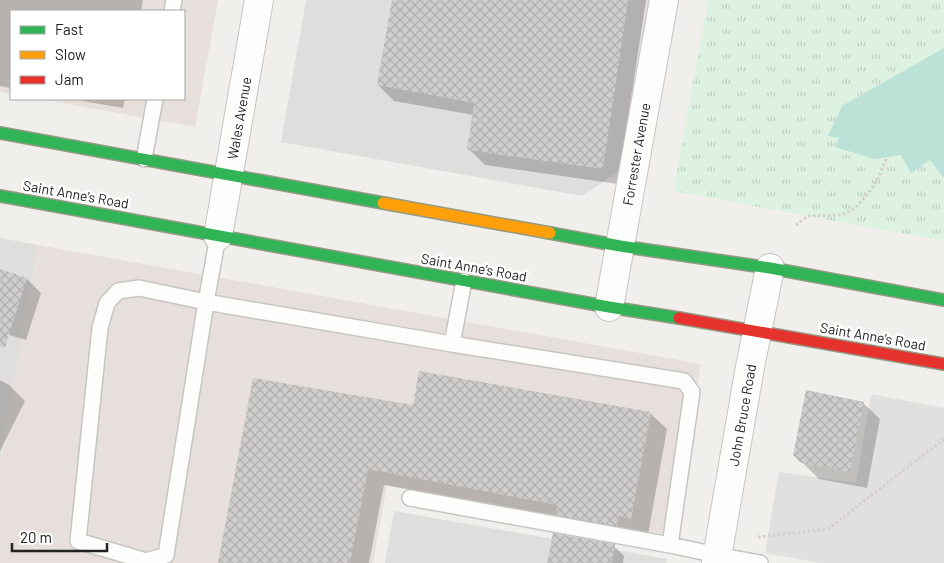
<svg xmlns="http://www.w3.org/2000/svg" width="944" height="563" viewBox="0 0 944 563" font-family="Barlow,sans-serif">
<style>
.residential{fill:#dfdedc}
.commercial{fill:#e7dfdb}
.park{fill:url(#park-tufts)}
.pitch{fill:#bce2d8}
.parking{fill:#e0e0de}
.shadow{fill:#0003}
.building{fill:url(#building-cross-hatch)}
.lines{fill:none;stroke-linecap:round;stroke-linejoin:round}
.lane-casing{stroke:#c6c5c3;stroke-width:18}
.street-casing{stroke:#c6c5c3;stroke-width:30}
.fast-casing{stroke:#949984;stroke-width:14}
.slow-casing{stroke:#949984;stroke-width:14}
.jam-casing{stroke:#949984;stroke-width:14}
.path{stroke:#d6cecb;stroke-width:3;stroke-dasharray:2.5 2.5;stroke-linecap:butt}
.lane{stroke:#fdfdfc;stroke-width:15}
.street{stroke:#fdfdfc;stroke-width:28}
.fast{stroke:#30b455;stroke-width:11}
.slow{stroke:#ff9f0a;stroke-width:11}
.jam{stroke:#e5322d;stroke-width:11}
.labels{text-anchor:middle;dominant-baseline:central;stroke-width:5;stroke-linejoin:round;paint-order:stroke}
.street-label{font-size:14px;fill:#222;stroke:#fff}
</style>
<defs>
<pattern id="park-tufts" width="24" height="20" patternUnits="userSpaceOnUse" patternTransform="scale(1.25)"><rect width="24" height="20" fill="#ddf2e1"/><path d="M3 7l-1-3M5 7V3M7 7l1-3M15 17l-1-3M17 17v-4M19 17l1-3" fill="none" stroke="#bdcfc1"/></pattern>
<pattern id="building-cross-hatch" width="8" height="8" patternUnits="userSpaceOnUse" patternTransform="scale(1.25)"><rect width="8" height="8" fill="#cecdcb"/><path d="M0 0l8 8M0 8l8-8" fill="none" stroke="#b1b0ae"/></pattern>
</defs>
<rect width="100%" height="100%" fill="#f0efeb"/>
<path class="residential" d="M306 0H649L619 171 582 196 281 142Z
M0 238 38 245 0 462Z
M394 511 667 559 666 563H385Z"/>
<path class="commercial" d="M0 0H218L195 127 40 99H184V11H11V94L0 92Z
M38 245 701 364 671 536 387 485 373 563H0V462Z"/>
<path class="park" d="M708 0H944V241L673 191Z"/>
<path class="pitch" d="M944 48V176L943 177 930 160 911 173 901 155 874 159 835 147 839 138 828 136 842 106Z"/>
<path class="parking" d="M871 394 944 408V563H821L765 553 779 472 856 483Z"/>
<path class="shadow" d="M0 0H143L141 11H11V88L0 86Z
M394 0H646L618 184 485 165 469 149 474 115 394 101 378 85Z
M71 99H125L123 108Z
M0 271 27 279 41 293 26 340 3 333 0 343Z
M0 380 9 385 25 401 0 451Z
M863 403 880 419 867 488 819 479 802 462Z
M414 407 650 413 667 429 648 535 384 485 369 563H219Z
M614 546 624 556 623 563H549Z"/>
<path class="building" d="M392 0H628L603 169 467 150 474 103 377 85Z
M0 269 27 278 5 347 0 346Z
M419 371 651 412 631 519 619 516 617 526 556 515 557 505 368 469 350 563H218L253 378 413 405Z
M806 390 864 402 850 472 801 463 793 455Z
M553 533 615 544 612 563H547Z"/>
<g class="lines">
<defs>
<path id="lane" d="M172 11 174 0
M144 159 155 99
M218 236 206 302 166 555 146 561 78 541 100 328 107 303 118 291 139 288 206 302 452 344 464 281
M410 498 670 545 692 392 684 381 452 344
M670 545 717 555 760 563"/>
<path id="street" d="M218 236 259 0
M609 307 664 0
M716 563 750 367 770 268"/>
<path id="fast" d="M0 133 383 203
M0 196 609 307 679 318
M550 233 620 246 770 268 944 300"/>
<path id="slow" d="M383 203 550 233"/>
<path id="jam" d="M679 318 944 364"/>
</defs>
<use href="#lane" class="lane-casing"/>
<use href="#street" class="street-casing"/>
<use href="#fast" class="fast-casing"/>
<use href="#slow" class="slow-casing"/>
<use href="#jam" class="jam-casing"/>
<path class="path" d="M796 225 808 216 841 215 855 208 867 195 877 181 887 157
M758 537 828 529 944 439"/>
<use href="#lane" class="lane"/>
<use href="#street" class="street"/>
<use href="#fast" class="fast"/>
<use href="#slow" class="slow"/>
<use href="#jam" class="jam"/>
</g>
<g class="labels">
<g class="street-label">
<text transform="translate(239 118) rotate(-80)">Wales Avenue</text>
<text transform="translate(636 154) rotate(-80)">Forrester Avenue</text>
<text transform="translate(76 194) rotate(10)">Saint Anne's Road</text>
<text transform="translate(474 267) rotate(10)">Saint Anne's Road</text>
<text transform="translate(873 336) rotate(10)">Saint Anne's Road</text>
<text transform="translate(742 415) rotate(-80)">John Bruce Road</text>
</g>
</g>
<rect x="10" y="10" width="175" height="90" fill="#ffffff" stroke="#a7a7a7"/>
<rect x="20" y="26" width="25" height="8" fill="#30b455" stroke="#a7a7a7"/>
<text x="55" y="35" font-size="15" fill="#222222">Fast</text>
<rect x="20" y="51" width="25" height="8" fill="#ff9f0a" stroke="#a7a7a7"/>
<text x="55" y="60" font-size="15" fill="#222222">Slow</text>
<rect x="20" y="76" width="25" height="8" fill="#e5322d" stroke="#a7a7a7"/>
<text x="55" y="85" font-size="15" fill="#222222">Jam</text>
<path d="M12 543v8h95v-8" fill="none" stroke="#222222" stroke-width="2.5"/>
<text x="20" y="543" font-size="15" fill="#222222" stroke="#ffffff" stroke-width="4" paint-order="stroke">20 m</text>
</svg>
